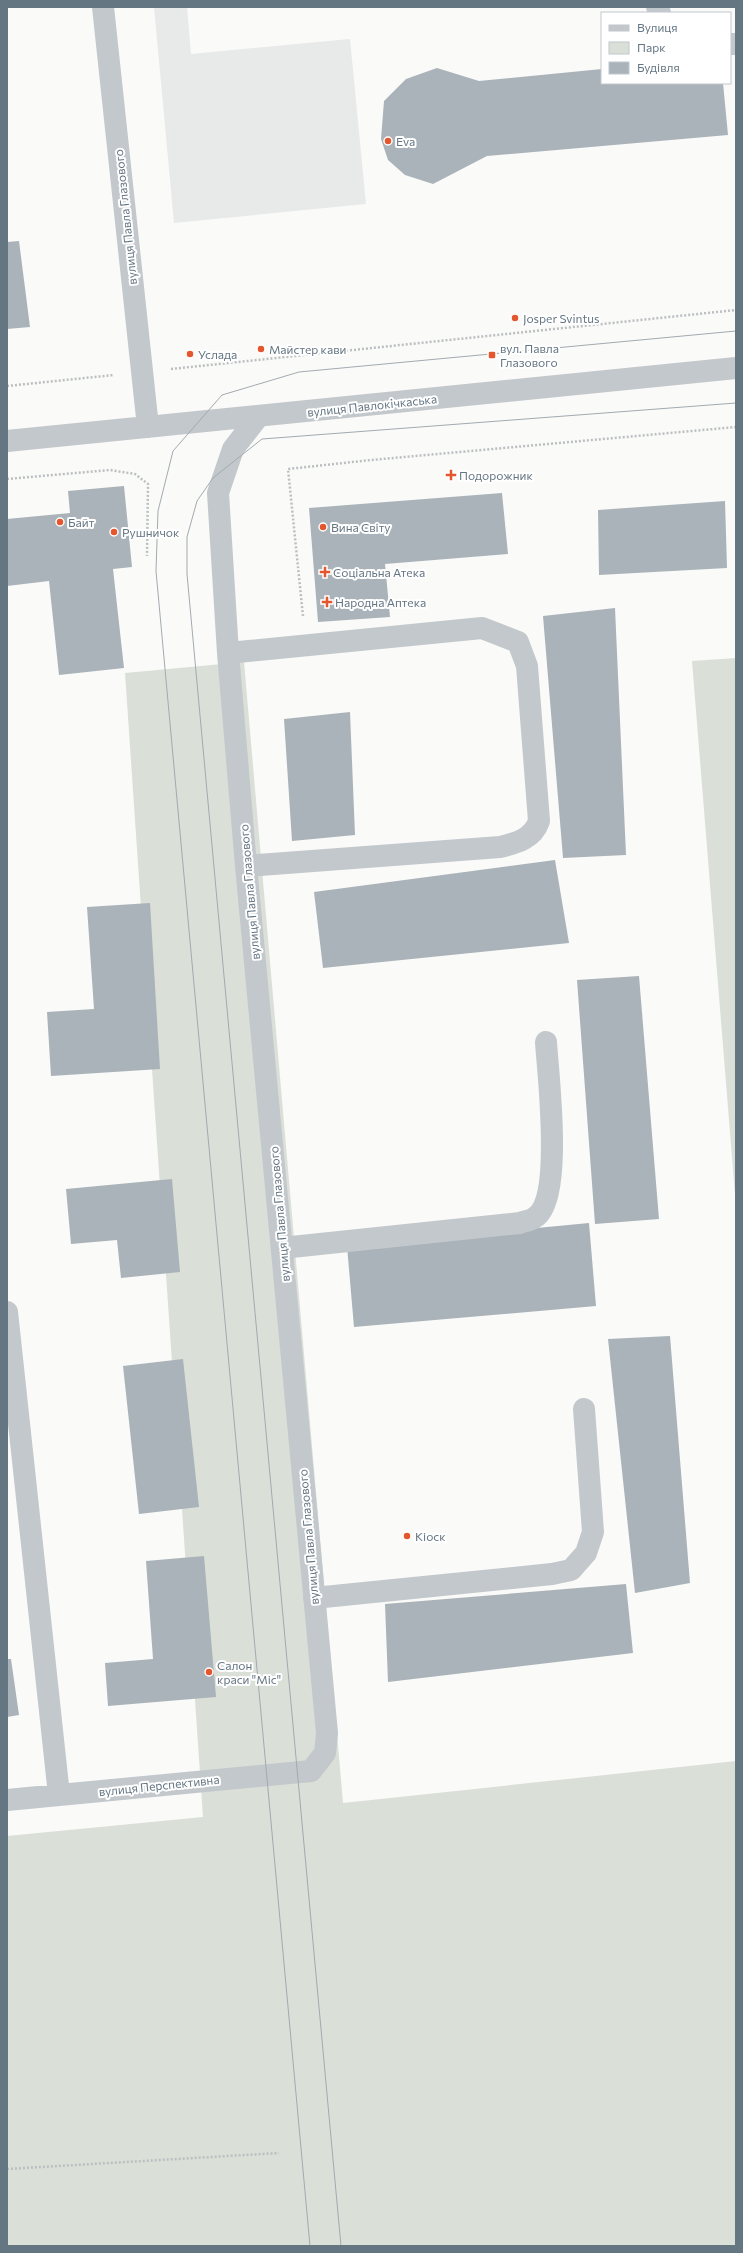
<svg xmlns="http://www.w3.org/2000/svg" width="743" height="2253" viewBox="0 0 743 2253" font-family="Commissioner,sans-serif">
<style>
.built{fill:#e8e9e9}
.green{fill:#dadfd7}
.building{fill:#aab3b9}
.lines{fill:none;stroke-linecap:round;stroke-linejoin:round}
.path{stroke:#bbbfc2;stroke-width:2.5;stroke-dasharray:2 2;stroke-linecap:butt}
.minor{stroke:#c3c8cc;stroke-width:22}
.tram{stroke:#a2aab0;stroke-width:1}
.poi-dot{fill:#e4572e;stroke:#fff;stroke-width:1.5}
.labels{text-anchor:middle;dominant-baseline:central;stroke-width:4;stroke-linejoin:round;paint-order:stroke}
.poi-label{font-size:12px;fill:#657683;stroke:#fff;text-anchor:start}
.street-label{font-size:12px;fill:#657683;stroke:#fff}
</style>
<rect width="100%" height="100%" fill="#fafaf8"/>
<path class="built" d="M154 7H187L191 54 350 39 366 204 174 223Z"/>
<path class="green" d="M736 658V1207L692 661Z
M244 662 343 1803 736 1761V2246H7V1836L203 1817 125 673Z"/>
<path class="building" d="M437 68 479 81 602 69V83H723L728 135 487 156 433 184 405 175 388 160 381 139 384 101 406 79Z
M19 241 30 327 7 329V242Z
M124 486 132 567 113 569 124 668 59 675 49 581 7 586V519L70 513 68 491Z
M502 493 508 554 385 564 390 617 318 622 309 508Z
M725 501 727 568 599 575 598 510Z
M615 608 626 855 563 858 543 616Z
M350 712 355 835 292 841 284 719Z
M555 860 569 943 323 968 314 892Z
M150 903 160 1069 51 1076 47 1012 94 1009 87 907Z
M639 976 659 1219 595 1224 577 980Z
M172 1179 180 1272 121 1278 117 1240 71 1244 66 1189Z
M589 1223 596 1306 354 1327 347 1246Z
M670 1336 690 1583 635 1593 608 1339Z
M183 1359 199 1507 139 1514 123 1366Z
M204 1556 216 1697 108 1706 105 1663 153 1659 146 1561Z
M626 1584 633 1653 388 1682 385 1604Z
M7 1659H11L19 1715 7 1717Z"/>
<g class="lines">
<path class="path" d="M171 369 736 310
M7 386 114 375
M7 479 110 470 135 474 148 484 147 556
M303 616 288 469 371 460 736 427
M7 2169 279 2153"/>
<path class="minor" d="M103 7 148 427
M657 7 660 13
M730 44H736
M7 441 736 368
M228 653 482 628 518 642 527 666 539 821C533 839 516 843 500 847L246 866
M282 1248 520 1223C524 1221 530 1221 534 1218 564 1201 548 1075 546 1042
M7 1312 59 1795
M314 1598 552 1574 571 1570 586 1553 593 1532 584 1409
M7 1800 311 1771 325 1753 327 1733 246 866 228 653 218 493 233 449 258 417"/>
<path class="tram" d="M310 2246 156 571 158 511 173 451 222 395 299 372 736 331
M341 2246 187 574V537L197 501 213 478 262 439 736 403"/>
</g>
<g class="poi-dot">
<circle cx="388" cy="141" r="4"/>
<circle cx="515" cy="318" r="4"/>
<circle cx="261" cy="349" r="4"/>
<circle cx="190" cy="354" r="4"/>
<rect x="488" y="351" width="8" height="8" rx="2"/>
<path d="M449 469h4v4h4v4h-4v4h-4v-4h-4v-4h4z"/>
<circle cx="60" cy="522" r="4"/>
<circle cx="323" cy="527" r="4"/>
<circle cx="114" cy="532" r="4"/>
<path d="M323 566h4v4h4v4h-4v4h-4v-4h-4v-4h4z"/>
<path d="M325 596h4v4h4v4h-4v4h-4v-4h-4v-4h4z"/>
<circle cx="407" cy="1536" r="4"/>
<circle cx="209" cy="1672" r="4"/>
</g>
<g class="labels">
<g class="poi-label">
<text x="396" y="141">Eva</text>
<text x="523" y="318">Josper Svintus</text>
<text x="500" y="348">вул. Павла<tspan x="500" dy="14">Глазового</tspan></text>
<text x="269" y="349">Майстер кави</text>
<text x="198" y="354">Услада</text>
<text x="459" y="475">Подорожник</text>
<text x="68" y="522">Байт</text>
<text x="331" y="527">Вина Світу</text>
<text x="122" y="532">Рушничок</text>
<text x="333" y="572">Соціальна Атека</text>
<text x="335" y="602">Народна Аптека</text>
<text x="415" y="1536">Кіоск</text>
<text x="217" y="1665">Салон<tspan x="217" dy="14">краси "Міс"</tspan></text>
</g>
<g class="street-label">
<text transform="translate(125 217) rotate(-96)">вулиця Павла Глазового</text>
<text transform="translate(372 405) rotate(-6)">вулиця Павлокічкаська</text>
<text transform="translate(249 892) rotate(-95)">вулиця Павла Глазового</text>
<text transform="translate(279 1214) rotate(-95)">вулиця Павла Глазового</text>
<text transform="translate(308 1537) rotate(-95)">вулиця Павла Глазового</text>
<text transform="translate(159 1785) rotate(-6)">вулиця Перспективна</text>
</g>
</g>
<rect width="743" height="2253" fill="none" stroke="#657683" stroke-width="16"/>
<rect x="601" y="12" width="130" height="72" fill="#ffffff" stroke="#c1c8cd"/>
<rect x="609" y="25" width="20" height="6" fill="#c3c8cc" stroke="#c1c8cd"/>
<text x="637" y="32" font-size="12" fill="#657683">Вулиця</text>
<rect x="609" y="42" width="20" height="12" fill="#dadfd7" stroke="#c1c8cd"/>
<text x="637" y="52" font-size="12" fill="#657683">Парк</text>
<rect x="609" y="62" width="20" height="12" fill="#aab3b9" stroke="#c1c8cd"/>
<text x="637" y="72" font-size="12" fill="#657683">Будівля</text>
</svg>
